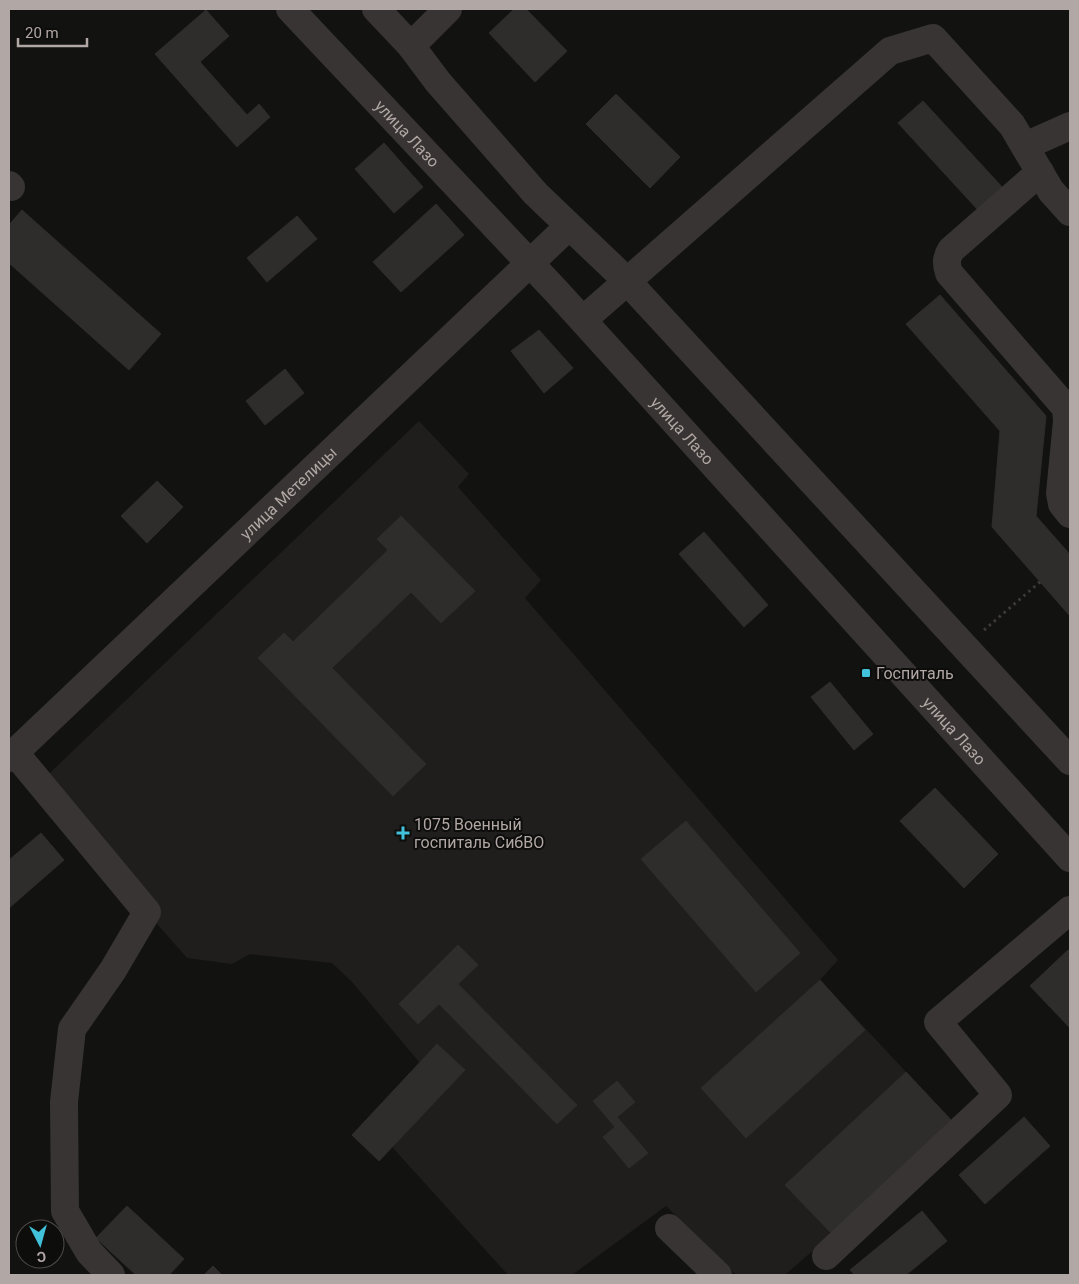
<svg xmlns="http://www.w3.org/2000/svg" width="1079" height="1284" viewBox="0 0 1079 1284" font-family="Roboto,sans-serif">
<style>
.built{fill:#1f1e1d}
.building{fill:#2e2d2c;stroke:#2e2d2b}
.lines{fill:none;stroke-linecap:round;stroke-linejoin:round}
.path{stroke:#3e3a39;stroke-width:3;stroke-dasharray:2.5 4;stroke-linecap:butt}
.minor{stroke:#373433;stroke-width:28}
.poi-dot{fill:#42c2da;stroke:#0d0d0c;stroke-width:2}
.labels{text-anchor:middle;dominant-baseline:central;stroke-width:4;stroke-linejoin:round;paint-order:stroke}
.street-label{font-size:16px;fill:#b1a7a4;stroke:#0d0d0c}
.poi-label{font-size:16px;fill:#b1a7a4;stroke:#0d0d0c;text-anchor:start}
</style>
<rect width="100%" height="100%" fill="#121211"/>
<path class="built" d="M419 421 469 474 458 487 541 580 525 598 838 960 820 980 952 1121 832 1234 785 1275H736L666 1206 572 1275H508L392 1147 379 1161 352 1135 420 1063 352 982 332 963 250 954 232 964 187 958 36 786Z"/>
<path class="building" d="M514 9H526L567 51 535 82 489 33Z
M206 10 229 36 200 62 247 115 259 104 270 117 237 147 155 54Z
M616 94 680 157 650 188 586 124Z
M923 101 1003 188 978 210 898 123Z
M384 143 423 187 394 213 355 169Z
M436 204 464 235 401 292 373 262Z
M22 210 161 334 129 370 9 263V225Z
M297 216 317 239 267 282 247 258Z
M940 295 1046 416 1036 516 1066 550 1035 576 992 527 1000 431 906 324Z
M539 330 573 368 544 393 511 351Z
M285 369 304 393 265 425 246 401Z
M157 481 183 507 147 543 121 516Z
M401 516 475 591 441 623 411 592 332 668 426 764 393 796 258 658 284 633 293 642 388 550 377 539Z
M704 532 768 605 744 627 679 554Z
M1066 550 1070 555V616L1035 576Z
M830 682 873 734 854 750 811 697Z
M935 788 998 854 964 888 900 821Z
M686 821 800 953 756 992 641 859Z
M41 833 64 860 9 908V860Z
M458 945 478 965 458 984 577 1105 557 1124 439 1004 418 1024 399 1004Z
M1068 950 1070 952V1028L1030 986Z
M820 980 865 1030 746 1138 701 1088Z
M437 1044 465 1070 379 1161 352 1135Z
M906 1072 952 1121 832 1234 785 1185Z
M617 1081 635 1102 617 1117 648 1153 629 1168 603 1137 615 1127 593 1101Z
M1024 1117 1050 1146 985 1204 959 1175Z
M127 1206 184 1259 169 1275H136L96 1238Z
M922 1211 947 1241 906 1275H855L850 1270Z
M213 1266 222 1275H204Z"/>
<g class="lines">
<path class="path" d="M984 630 1040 582"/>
<g class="minor">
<path id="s1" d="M290 9 557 292 1070 858"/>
<path d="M376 9 411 46 438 82 536 194 627 281 1070 761"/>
<path d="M411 46 448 9"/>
<path d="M1025 146 1070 126"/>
<path d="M1040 172 951 250C946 258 946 264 949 273L1066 408 1067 421 1060 493 1062 504 1070 514"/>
<path d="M9 185 11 187"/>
<path d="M583 320 890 51 933 38 1012 125 1051 191 1070 212"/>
<path d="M15 753 147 912 113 970 72 1029 64 1102 65 1211 89 1252 111 1275"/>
<path id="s2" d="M9 758 568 227"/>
<path d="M669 1228 718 1275"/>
<path d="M826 1256 998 1095 938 1022 1070 910"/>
</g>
</g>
<g class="poi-dot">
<rect x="861" y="668" width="10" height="10" rx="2.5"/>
<path d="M400.5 825.5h5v5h5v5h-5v5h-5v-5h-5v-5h5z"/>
</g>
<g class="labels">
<g class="street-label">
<text stroke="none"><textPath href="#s1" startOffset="171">улица Лазо</textPath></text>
<text stroke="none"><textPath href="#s1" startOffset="576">улица Лазо</textPath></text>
<text stroke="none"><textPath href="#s2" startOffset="385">улица Метелицы</textPath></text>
<text stroke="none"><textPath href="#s1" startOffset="981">улица Лазо</textPath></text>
</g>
<g class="poi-label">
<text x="876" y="673">Госпиталь</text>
<text x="414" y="824">1075 Военный<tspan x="414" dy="18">госпиталь СибВО</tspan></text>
</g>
</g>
<rect width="1079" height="1284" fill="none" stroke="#b1a7a4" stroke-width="20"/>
<g transform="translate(40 1244) rotate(174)"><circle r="24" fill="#0d0d0c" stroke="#4f4b49"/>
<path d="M0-4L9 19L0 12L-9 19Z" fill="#42c2da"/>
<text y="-8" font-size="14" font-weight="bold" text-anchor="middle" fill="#b1a7a4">С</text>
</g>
<path d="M18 38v8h69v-8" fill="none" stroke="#b1a7a4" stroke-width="2.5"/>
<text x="25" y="38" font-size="15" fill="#b1a7a4" stroke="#0d0d0c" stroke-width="4" paint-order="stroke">20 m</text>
</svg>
